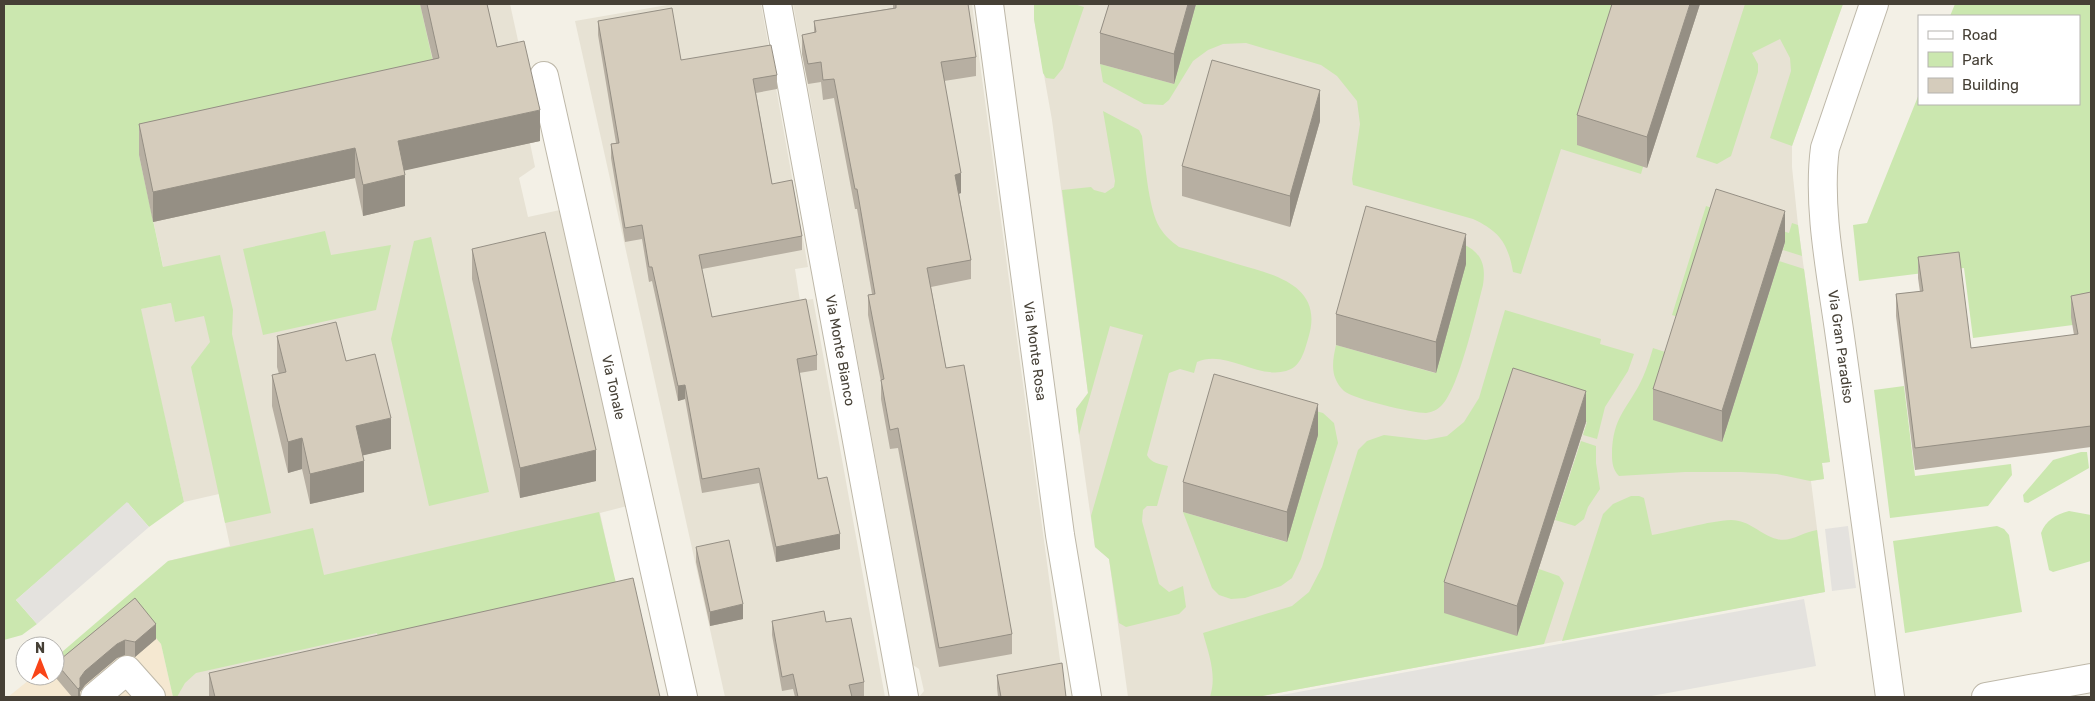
<svg xmlns="http://www.w3.org/2000/svg" width="2095" height="701" viewBox="0 0 2095 701" font-family="Rubik,sans-serif">
<style>
.residential{fill:#e7e2d4}
.commercial{fill:#f5e8d1}
.green{fill:#cbe7af}
.parking{fill:#e4e2de}
.lines{fill:none;stroke-linecap:round;stroke-linejoin:round}
.minor-casing{stroke:#beb8a9;stroke-width:30}
.minor{stroke:#fff;stroke-width:28}
.wall{fill:#b7afa2}
.shaded-wall{fill:#958f84}
.building{fill:#d5ccbc;stroke:#958f84}
.labels{text-anchor:middle;dominant-baseline:central;stroke-width:4.5;stroke-linejoin:round;paint-order:stroke}
.street-label{font-size:14px;fill:#464036;stroke:#fff}
</style>
<rect width="100%" height="100%" fill="#f3f0e6"/>
<path class="residential" d="M420 4H510L540 141 530 143 535 167 519 178 528 217 560 210 627 506 600 513 621 609 654 697H173L174 590 168 561 230 546 219 494 184 502 140 309 171 303 139 155Z
M673 4H761L808 267 795 269 800 301 813 299 885 697H725L575 21Z
M793 4H972L1065 697H919L924 691 919 669 913 665Z
M1034 4H1843L1792 146V167L1798 225 1830 462 1822 463 1824 479 1811 481 1825 592 1256 697H1128L1109 559 1095 547 1079 435 1076 409 1088 393 1052 120 1034 19Z"/>
<path class="commercial" d="M135 613 161 644 173 697H8L34 676 56 677Z"/>
<path class="green" d="M4 4H420L439 89 139 155 163 267 220 255 233 310 232 334 271 513 225 523 191 367 210 342 204 316 175 322 171 303 141 309 184 502 149 527 128 503 16 600 37 624 22 635 4 640Z
M1034 4H1074L1084 7 1063 68 1054 79 1046 78 1043 73 1034 19Z
M1196 4H1622L1643 167 1641 174 1561 149 1521 274 1513 272C1508 243 1499 231 1473 219L1353 185 1352 179 1360 124 1357 101 1337 76 1321 65 1246 43 1223 44 1208 50 1193 61 1169 100 1163 105 1144 104 1103 82 1100 64 1174 84Z
M1745 4H1843L1792 146 1770 138 1791 71 1790 58 1780 39 1752 53 1758 64V72L1731 156 1717 164 1696 157Z
M1955 4H2091V313L2073 325 1973 338 1964 268 1859 281 1853 225 1867 223 1919 94V104H2079V16H1950Z
M1103 111 1139 130 1142 136C1145 160 1148 209 1160 228 1165 236 1171 241 1179 247 1198 252 1218 258 1237 264 1276 275 1325 286 1308 339 1304 352 1301 367 1286 371 1256 379 1225 349 1197 362L1194 373 1180 369 1169 373 1147 455C1151 463 1159 464 1168 466L1157 506H1147L1143 510 1142 521 1159 584 1169 592 1183 586 1186 607 1179 614 1126 627 1119 623 1109 559 1095 547 1091 516 1143 335 1110 326 1079 435 1076 409 1088 393 1062 190 1091 187 1094 190 1105 193 1114 187 1115 181Z
M1706 206 1789 233 1792 223 1798 225 1802 256 1783 250 1785 242 1685 319 1672 315Z
M325 231 331 255 391 245 376 310 263 335 243 249Z
M431 237 489 492 429 506 391 339 414 241Z
M1463 244C1482 253 1486 265 1483 285 1476 312 1459 388 1442 405 1437 410 1433 412 1426 413 1413 413 1353 399 1344 391 1330 377 1332 363 1336 345L1435 373Z
M1779 261 1804 269 1830 462 1822 463 1824 479 1810 481 1777 474 1741 472H1685L1619 476C1613 470 1612 463 1612 455 1612 416 1629 408 1643 377 1647 368 1650 358 1653 348L1674 355 1722 442Z
M1505 310 1601 339 1600 344 1634 354 1628 371 1605 407 1597 439 1583 435 1587 422 1514 398 1517 636 1539 569 1559 576 1564 583 1544 644 1257 697H1210C1217 675 1209 655 1203 633L1292 606 1309 592 1322 567 1358 450 1367 441 1384 435 1426 440 1447 436 1464 422 1479 398Z
M1904 386 1915 476 2011 464 2012 475 1988 506 1890 518 1874 390Z
M1245 391 1323 413 1334 423 1338 443 1301 559 1292 578 1281 586 1245 598 1231 599 1219 595 1212 588 1183 512 1286 542Z
M1581 441 1596 446V463L1600 489 1588 507 1584 519 1575 526 1555 520Z
M2081 452H2087L2089 468 2028 503 2024 502 2023 495 2053 460Z
M1631 496H1639L1644 498 1652 535C1675 531 1709 521 1731 520 1750 520 1760 535 1777 539 1790 543 1803 532 1817 530L1825 592 1562 641 1603 514 1613 504Z
M2069 511 2091 515V561L2053 572 2049 570 2041 533C2046 520 2055 515 2069 511Z
M599 512 616 583 378 637 377 633 196 673 185 683 177 697H173L161 644 135 613 56 678 55 676V658L168 561 313 528 324 575Z
M1997 526 2004 529 2009 535 2022 612 1905 633 1893 541Z"/>
<path class="parking" d="M127 502 149 527 37 624 16 600Z
M1848 526 1856 588 1832 591 1825 529Z
M1804 599 1816 666 1646 697H1271Z"/>
<g class="lines">
<defs>
<g id="minor">
<path id="s1" d="M777 4 904 697"/>
<path id="s2" d="M989 4 1060 535 1087 697"/>
<path id="s3" d="M1874 4 1825 148C1817 207 1832 278 1840 337 1856 457 1873 577 1890 697"/>
<path id="s4" d="M544 76 683 697"/>
<path d="M95 697 127 670 151 697"/>
<path d="M1986 697 2091 678"/>
</g>
</defs>
<use href="#minor" class="minor-casing"/>
<use href="#minor" class="minor"/>
</g>
<path class="wall" d="M420 4H487L497 47 540 141 404 170 405 206 363 216 355 178 153 222 139 155V124L433 60Z
M893 4H968L976 57V76L944 81 961 193 959 194 971 260V279L931 287 946 368 1012 634V654L939 667 898 448 890 449 881 399V382L868 315V295L872 294 857 209H855L834 98 823 100 821 82 808 84 802 54V35L814 33V21L893 8Z
M1109 4H1196L1174 84 1100 64V33Z
M1700 4 1647 168 1577 145V115Z
M598 21 681 60 777 75V89L756 93 772 184 802 236V250L702 269 712 317 817 355V370L799 373 818 479 840 549 776 562 759 483 702 493 685 399 678 401 652 281 649 282 642 239 625 242 611 158V144L616 143 598 35Z
M1320 121 1290 227 1182 196V166Z
M1785 242 1722 442 1653 420V389Z
M472 249 596 481 520 498 472 279Z
M1918 257 1971 348 2074 335 2071 317V296L2091 292V447L1915 470 1896 316V294L1920 292 1918 278Z
M1466 264 1436 373 1336 345V314Z
M277 336 346 361 391 449 363 455 364 492 310 504 302 469 288 473 272 406V375L279 374 277 367Z
M1586 422 1517 636 1444 613V582Z
M1318 435 1287 542 1183 512V482Z
M696 547 743 619 710 626 696 562Z
M135 598 156 639 135 657 125 655 117 658 85 685 80 692V697H72L56 678V663Z
M772 621 826 622 864 682V696L859 697H795L793 689 782 691 772 635Z
M209 673 660 697H209Z
M997 675 1066 697H998L997 688Z"/>
<path class="shaded-wall" d="M1188 4H1196L1174 84V54Z
M1690 4H1700L1647 168V137Z
M1320 90V121L1290 227V196Z
M540 110V141L398 172V141Z
M355 148V178L153 222V192Z
M961 173V193L955 195V175Z
M405 175V206L363 216V185Z
M1785 211V242L1722 442V411Z
M1466 234V264L1436 373V342Z
M685 385V399L678 401V386Z
M1586 391V422L1517 636V606Z
M1318 404V435L1287 542V512Z
M391 418V449L356 457V426Z
M302 438V469L288 473V442Z
M596 450V481L520 498V468Z
M364 461V492L310 504V474Z
M840 534V549L776 562V547Z
M743 604V619L710 626V612Z
M156 624V639L135 657V642Z
M125 640V655L117 658 85 685 80 692V697H78V689L80 678 85 671 117 644Z"/>
<path class="building" d="M427 4H487L497 47 524 41 540 110 398 141 405 175 363 185 355 148 153 192 139 124 439 58Z
M896 4H968L976 57 941 62 961 173 955 175 971 260 927 268 946 368 964 365 1012 634 939 648 898 428 890 430 881 380 884 379 868 295 875 294 857 189H855L834 79 823 80 821 62 808 64 802 35 816 32 814 21 896 8Z
M1109 4H1188L1174 54 1100 33Z
M1612 4H1690L1647 137 1577 115Z
M672 8 681 60 771 45 777 75 753 79 772 184 792 180 802 236 699 255 712 317 806 299 817 355 797 359 818 479 827 477 840 534 776 547 759 468 702 479 685 385 678 386 652 267H649L642 225 625 228 611 144 619 143 598 21Z
M1212 60 1320 90 1290 196 1182 166Z
M1716 189 1785 211 1722 411 1653 389Z
M1366 206 1466 234 1436 342 1336 314Z
M545 232 596 450 520 468 472 249Z
M1959 252 1971 348 2078 334 2071 296 2091 292V426L1915 448 1896 294 1923 291 1918 257Z
M336 322 346 361 375 354 391 418 356 426 364 461 310 474 302 438 288 442 272 375 286 372 277 336Z
M1513 368 1586 391 1517 606 1444 582Z
M1214 374 1318 404 1287 512 1183 482Z
M729 540 743 604 710 612 696 547Z
M633 578 660 697H215L209 673Z
M135 598 156 624 135 642 125 640 117 644 85 671 80 678V687L78 689 56 663Z
M824 611 826 622 851 618 864 682 849 685 852 697H798L793 674 782 677 772 621Z
M1062 663 1066 697H1001L997 675Z"/>
<g class="labels">
<g class="street-label">
<text stroke="none"><textPath href="#s3" startOffset="352">Via Gran Paradiso</textPath></text>
<text stroke="none"><textPath href="#s1" startOffset="352">Via Monte Bianco</textPath></text>
<text stroke="none"><textPath href="#s2" startOffset="350">Via Monte Rosa</textPath></text>
<text stroke="none"><textPath href="#s4" startOffset="319">Via Tonale</textPath></text>
</g>
</g>
<rect width="2095" height="701" fill="none" stroke="#464036" stroke-width="10"/>
<rect x="1918" y="15" width="162" height="90" fill="#ffffff" stroke="#b5b3af"/>
<rect x="1928" y="31" width="25" height="8" fill="#ffffff" stroke="#b5b3af"/>
<text x="1962" y="40" font-size="15" fill="#464036">Road</text>
<rect x="1928" y="52" width="25" height="15" fill="#cbe7af" stroke="#b5b3af"/>
<text x="1962" y="65" font-size="15" fill="#464036">Park</text>
<rect x="1928" y="78" width="25" height="15" fill="#d5ccbc" stroke="#b5b3af"/>
<text x="1962" y="90" font-size="15" fill="#464036">Building</text>
<g transform="translate(40 661)"><circle r="24" fill="#ffffff" stroke="#b5b3af"/>
<path d="M0-4L9 19L0 12L-9 19Z" fill="#f94418"/>
<text y="-8" font-size="14" font-weight="bold" text-anchor="middle" fill="#464036">N</text>
</g>
</svg>
